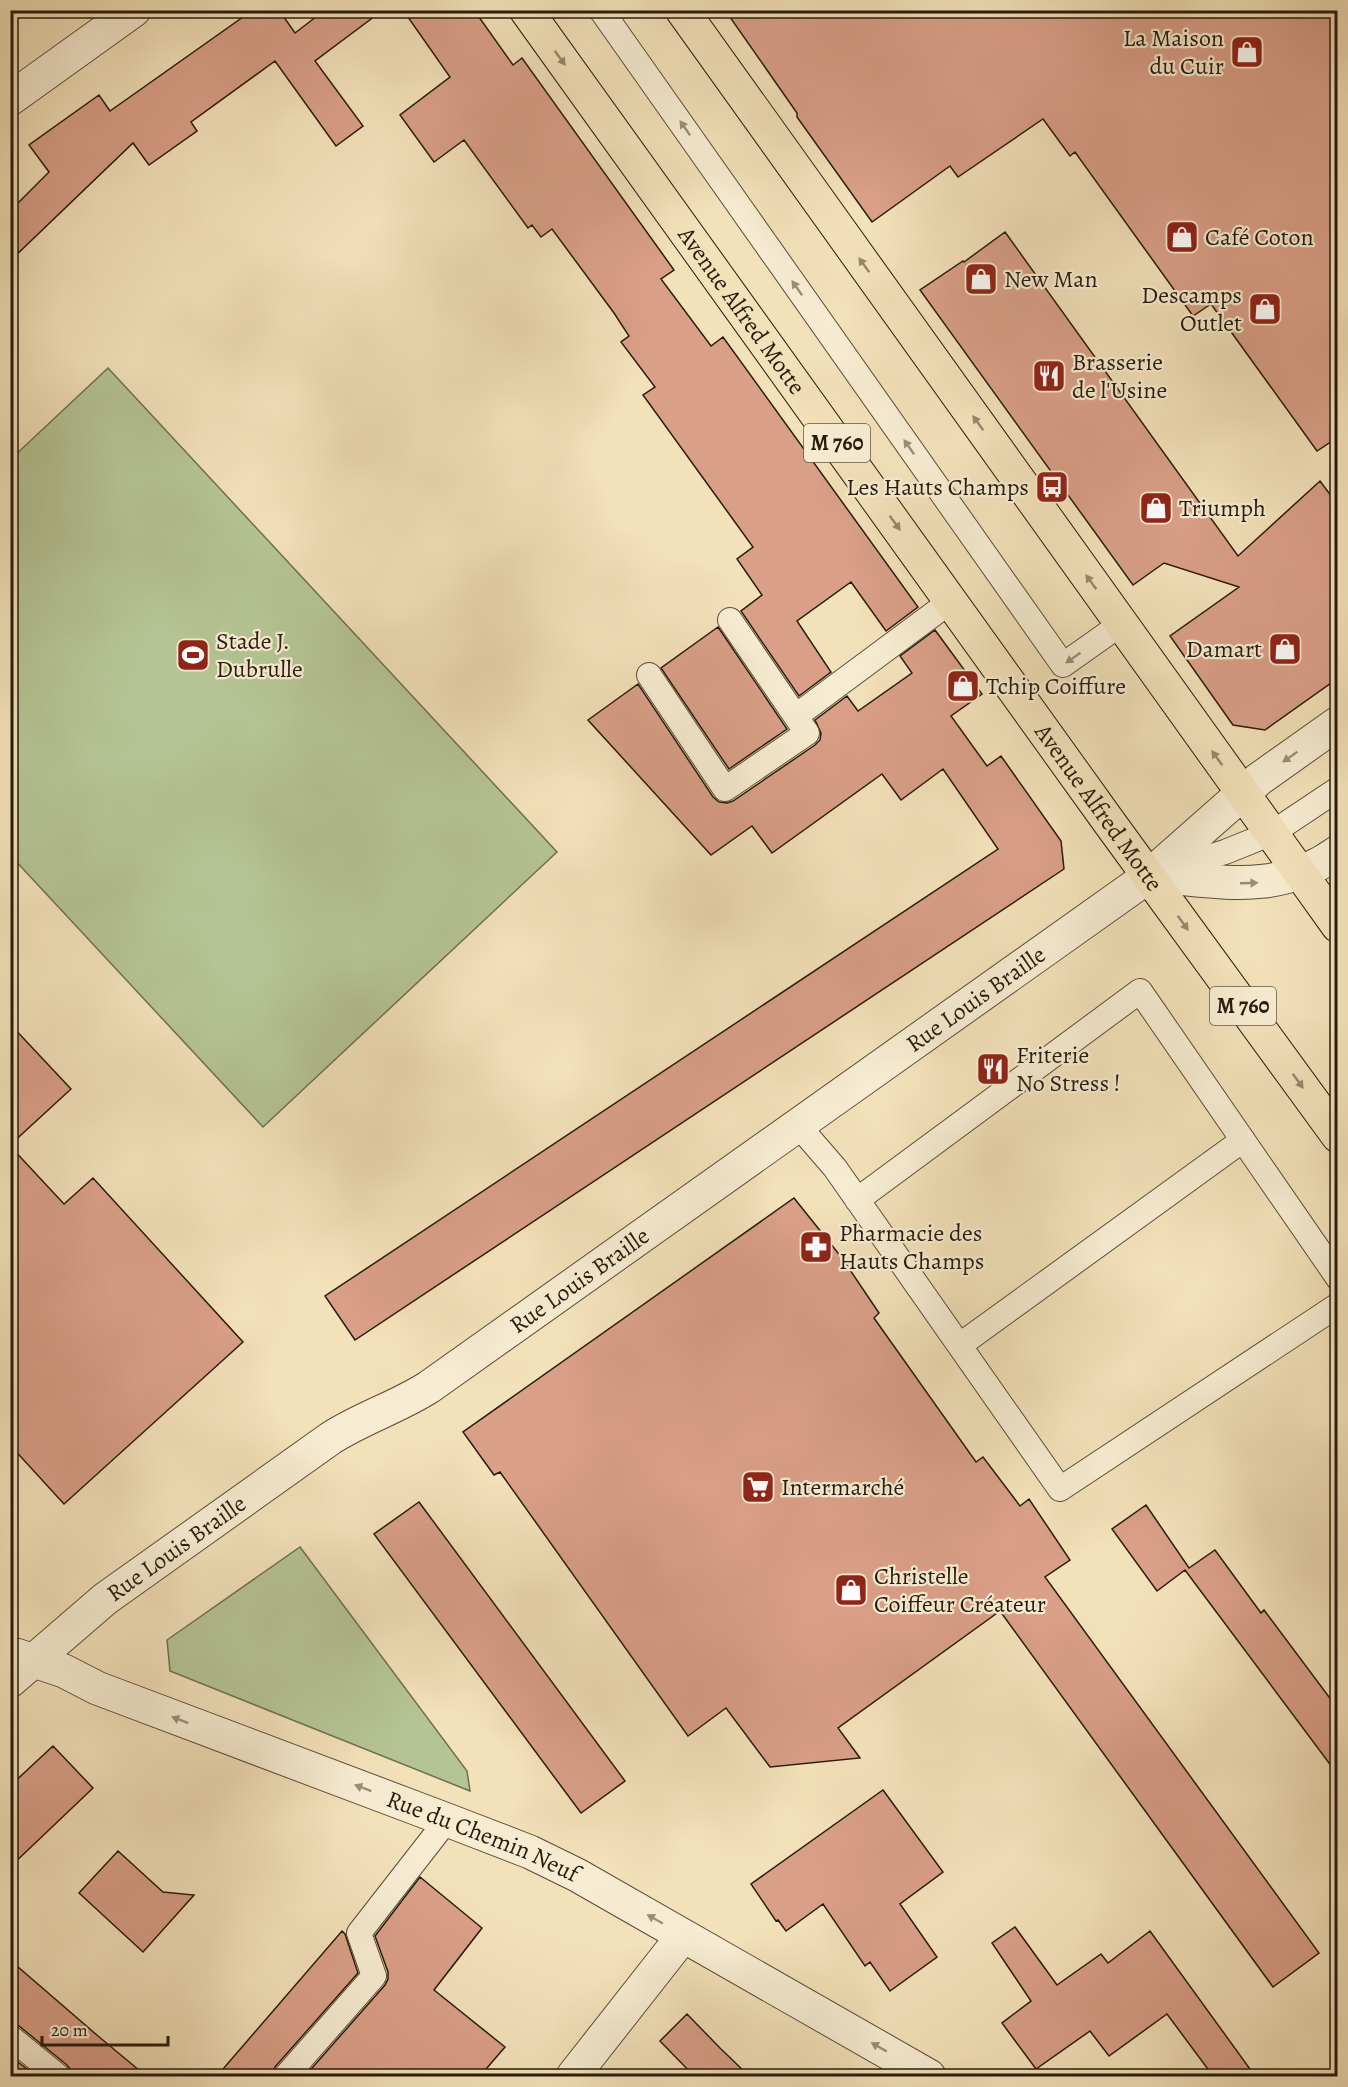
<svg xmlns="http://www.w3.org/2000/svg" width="1348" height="2087" viewBox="0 0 1348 2087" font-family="Alegreya,serif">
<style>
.green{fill:#b5c494;stroke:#6e7050;stroke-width:1.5}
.building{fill:#d99f87;stroke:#271b0c;stroke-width:1.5}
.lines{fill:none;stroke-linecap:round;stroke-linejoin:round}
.lane-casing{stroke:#5a4c37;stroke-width:26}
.street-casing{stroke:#5a4c37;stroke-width:35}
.primary-casing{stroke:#271b0c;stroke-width:35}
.lane{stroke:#f7ecd2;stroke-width:24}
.street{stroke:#f7ecd2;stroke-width:33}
.primary{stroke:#f3e1b9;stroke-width:33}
.oneway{fill:#97886b}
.oneway2{fill:#998e79}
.labels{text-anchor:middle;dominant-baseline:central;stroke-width:4.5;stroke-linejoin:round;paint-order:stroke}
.shield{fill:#f7ecd2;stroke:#655a47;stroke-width:1.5}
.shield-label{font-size:22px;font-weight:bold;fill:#271b0c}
.poi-label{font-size:24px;fill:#271b0c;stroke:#f7ecd2;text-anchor:start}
.street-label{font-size:24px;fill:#271b0c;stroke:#f7ecd2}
</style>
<rect width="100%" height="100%" fill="#f3e1b9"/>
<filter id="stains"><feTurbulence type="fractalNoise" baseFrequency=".00333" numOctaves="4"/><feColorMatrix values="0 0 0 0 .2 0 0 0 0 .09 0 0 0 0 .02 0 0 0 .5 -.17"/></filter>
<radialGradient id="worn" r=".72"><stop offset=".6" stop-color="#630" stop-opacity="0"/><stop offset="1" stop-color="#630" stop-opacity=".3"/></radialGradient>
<path class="green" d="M108 368 557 852 263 1127 11 856V459Z
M300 1547 467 1771 470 1791 170 1671 167 1640Z"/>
<path class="building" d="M253 10H279L295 33 325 10H383L315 61 363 126 336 146 275 61 191 122 197 131 149 165 133 143 10 261V211L49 172 29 145 99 95 110 111Z
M403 10H474L513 65 522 58 674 270 661 279 711 346 723 337 918 607 886 631 851 582 797 621 831 672 799 696 741 611 762 595 737 559 753 547 643 395 655 387 621 342 629 336 614 313 552 229 541 237 532 225 528 228 464 140 434 162 400 115 450 77Z
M725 10H1338V437L1317 451 1211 304 1193 316 1075 152 1070 156 1043 119 958 177 950 166 872 222 797 117V113Z
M1005 232 1238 556 1320 481 1338 505V678L1265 730 1233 725 1170 636 1239 587 1164 563 1133 585 920 290 963 261 964 262Z
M718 627 787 729 729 769 661 668Z
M935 630 982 694 951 716 987 766 1001 756 1061 841 1064 869 355 1340 325 1296 998 849 943 769 901 800 882 774 772 853 752 826 711 855 588 720 638 684 713 797 719 802 727 803 733 801 815 745 820 740 821 733 815 720 847 696 858 711 912 673 900 656Z
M10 1024 71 1089 10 1145Z
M10 1146 64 1204 93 1178 243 1342 64 1504 10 1445Z
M794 1198 842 1258 879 1313 874 1318 976 1462 983 1457 1020 1506 1029 1499 1070 1560 1045 1577 1319 1953 1273 1987 1000 1611 838 1728 860 1758 770 1767 726 1708 688 1736 500 1472 494 1475 463 1432Z
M419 1502 625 1781 581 1813 374 1534Z
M1146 1505 1189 1568 1215 1550 1261 1613 1264 1610 1338 1709V1775L1185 1570 1157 1591 1112 1529Z
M53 1746 93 1788 10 1867V1786Z
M883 1790 943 1872 900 1904 937 1957 890 1991 870 1962 865 1966 823 1904 786 1931 778 1920 776 1921 751 1884Z
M118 1851 163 1892 194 1895 143 1952 79 1893Z
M420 1877 482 1928 434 1990 505 2047 480 2076H305L385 1985 388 1979V1972L375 1936Z
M1015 1927 1057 1985 1101 1954 1108 1963 1150 1931 1255 2076H1213L1167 2014 1109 2056 1090 2031 1036 2069 1002 2023 1031 2001 992 1943Z
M342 1931 345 1934 358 1973 275 2067 272 2076H217Z
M10 1960 98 2036 146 2076H72L71 2070 67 2065 19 2026 10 2023Z
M687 2014 720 2048 749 2076H694L660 2041Z
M10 2056 36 2076H10Z"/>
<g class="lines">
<defs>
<path id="lane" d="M601 10 1063 665 1121 624
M649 675 725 789 807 733 730 620
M796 716 951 601
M1159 872 1225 852 1272 833 1338 789
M797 1124 835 1168 1060 1489 1338 1305
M857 1200 1140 991 1338 1278
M960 1345 1243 1140
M10 2037 58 2076
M286 2076 374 1976 359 1933 447 1820"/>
<g id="street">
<path d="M10 99 134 10"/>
<path d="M1149 876C1220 880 1275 897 1338 852"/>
<path id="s1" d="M16 1655 64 1671 97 1688 447 1820 530 1852 577 1875 929 2076"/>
<path id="s2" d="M10 1681 105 1599 331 1438C362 1418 398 1407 429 1387L1149 876 1259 779 1338 723"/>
<path d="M573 2076 683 1936"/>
</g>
<g id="primary">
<path id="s3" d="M526 10 1109 822 1338 1136"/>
<path d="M682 10 1338 926"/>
</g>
</defs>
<use href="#lane" class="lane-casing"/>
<use href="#street" class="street-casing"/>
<use href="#primary" class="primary-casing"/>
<use href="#lane" class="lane"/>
<use href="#street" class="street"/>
<use href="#primary" class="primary"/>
</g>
<defs><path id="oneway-solid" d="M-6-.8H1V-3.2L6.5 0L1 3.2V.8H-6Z" transform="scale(1.5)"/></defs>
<g class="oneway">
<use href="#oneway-solid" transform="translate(560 58) rotate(54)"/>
<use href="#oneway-solid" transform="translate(864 265) rotate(-126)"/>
<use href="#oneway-solid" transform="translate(978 423) rotate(-126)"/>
<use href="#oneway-solid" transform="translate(895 523) rotate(54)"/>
<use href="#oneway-solid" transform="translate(1091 582) rotate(-126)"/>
<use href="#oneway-solid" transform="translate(1217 758) rotate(-126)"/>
<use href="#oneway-solid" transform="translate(1183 923) rotate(54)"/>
<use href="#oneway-solid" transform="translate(1298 1081) rotate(54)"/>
</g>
<g class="oneway2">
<use href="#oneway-solid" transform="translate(685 128) rotate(-125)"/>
<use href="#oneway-solid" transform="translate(797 288) rotate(-125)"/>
<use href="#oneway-solid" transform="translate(909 447) rotate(-125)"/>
<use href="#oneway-solid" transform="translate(1073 658) rotate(145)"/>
<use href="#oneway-solid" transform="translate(1290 757) rotate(145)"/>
<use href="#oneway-solid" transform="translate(1249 883) rotate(-2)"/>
<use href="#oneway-solid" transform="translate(180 1720) rotate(-159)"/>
<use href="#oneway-solid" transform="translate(363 1788) rotate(-159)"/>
<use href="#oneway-solid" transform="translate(655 1919) rotate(-150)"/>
<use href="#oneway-solid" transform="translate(879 2047) rotate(-150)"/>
</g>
<defs>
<symbol id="shop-square" viewBox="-11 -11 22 22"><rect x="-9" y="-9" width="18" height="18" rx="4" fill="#8f2418" stroke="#f7ecd2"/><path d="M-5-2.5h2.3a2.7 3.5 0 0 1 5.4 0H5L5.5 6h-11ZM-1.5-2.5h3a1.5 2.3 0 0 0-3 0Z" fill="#fff"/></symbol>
<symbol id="restaurant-square" viewBox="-11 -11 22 22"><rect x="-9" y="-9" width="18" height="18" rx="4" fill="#8f2418" stroke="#f7ecd2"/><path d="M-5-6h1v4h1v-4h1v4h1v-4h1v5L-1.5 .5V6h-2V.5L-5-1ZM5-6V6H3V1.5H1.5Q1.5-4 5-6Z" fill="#fff"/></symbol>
<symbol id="bus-square" viewBox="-11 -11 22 22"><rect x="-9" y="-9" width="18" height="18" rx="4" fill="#8f2418" stroke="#f7ecd2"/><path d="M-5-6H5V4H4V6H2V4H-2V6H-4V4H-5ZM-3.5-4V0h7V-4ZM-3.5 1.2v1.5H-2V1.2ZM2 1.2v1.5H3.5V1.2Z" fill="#fff"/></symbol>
<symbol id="stadium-square" viewBox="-11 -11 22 22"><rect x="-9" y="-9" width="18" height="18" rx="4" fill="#8f2418" stroke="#f7ecd2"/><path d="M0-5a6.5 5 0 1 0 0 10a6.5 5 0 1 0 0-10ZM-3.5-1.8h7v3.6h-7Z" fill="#fff"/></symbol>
<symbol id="pharmacy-square" viewBox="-11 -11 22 22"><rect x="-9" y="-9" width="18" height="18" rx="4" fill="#8f2418" stroke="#f7ecd2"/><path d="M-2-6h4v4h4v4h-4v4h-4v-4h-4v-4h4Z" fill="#fff"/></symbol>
<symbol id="supermarket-square" viewBox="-11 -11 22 22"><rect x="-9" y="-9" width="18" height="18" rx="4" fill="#8f2418" stroke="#f7ecd2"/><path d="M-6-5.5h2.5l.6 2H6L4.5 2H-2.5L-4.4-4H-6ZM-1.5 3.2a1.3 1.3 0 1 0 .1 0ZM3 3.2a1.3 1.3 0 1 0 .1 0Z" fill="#fff"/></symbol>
</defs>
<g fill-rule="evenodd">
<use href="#shop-square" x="1228" y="33" width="38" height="38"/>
<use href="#shop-square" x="1163" y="218" width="38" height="38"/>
<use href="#shop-square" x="962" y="260" width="38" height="38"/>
<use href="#shop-square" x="1246" y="290" width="38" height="38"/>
<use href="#restaurant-square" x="1030" y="357" width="38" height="38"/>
<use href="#bus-square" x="1033" y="468" width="38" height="38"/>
<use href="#shop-square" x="1137" y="489" width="38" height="38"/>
<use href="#shop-square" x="1266" y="630" width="38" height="38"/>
<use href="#stadium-square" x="174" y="636" width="38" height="38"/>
<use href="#shop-square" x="944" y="667" width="38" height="38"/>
<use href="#restaurant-square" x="974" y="1050" width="38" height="38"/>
<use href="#pharmacy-square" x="797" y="1228" width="38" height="38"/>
<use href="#supermarket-square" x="739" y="1468" width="38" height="38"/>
<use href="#shop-square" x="832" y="1571" width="38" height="38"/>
</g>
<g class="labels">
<g class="shield">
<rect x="804" y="424" width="66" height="38" rx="4.5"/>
<rect x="1210" y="987" width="66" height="38" rx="4.5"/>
</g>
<g class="shield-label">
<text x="837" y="443">M 760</text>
<text x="1243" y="1006">M 760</text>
</g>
<g class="poi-label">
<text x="1224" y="38" text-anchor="end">La Maison<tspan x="1224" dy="28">du Cuir</tspan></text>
<text x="1205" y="237">Café Coton</text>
<text x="1004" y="279">New Man</text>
<text x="1242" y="295" text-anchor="end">Descamps<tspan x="1242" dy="28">Outlet</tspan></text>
<text x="1072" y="362">Brasserie<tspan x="1072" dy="28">de l'Usine</tspan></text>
<text x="1029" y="487" text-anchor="end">Les Hauts Champs</text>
<text x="1179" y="508">Triumph</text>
<text x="216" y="641">Stade J.<tspan x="216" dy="28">Dubrulle</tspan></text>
<text x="1262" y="649" text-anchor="end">Damart</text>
<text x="986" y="686">Tchip Coiffure</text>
<text x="1016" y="1055">Friterie<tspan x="1016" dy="28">No Stress !</tspan></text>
<text x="839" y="1233">Pharmacie des<tspan x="839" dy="28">Hauts Champs</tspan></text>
<text x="781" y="1487">Intermarché</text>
<text x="874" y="1576">Christelle<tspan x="874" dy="28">Coiffeur Créateur</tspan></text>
</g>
<g class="street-label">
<text stroke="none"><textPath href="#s3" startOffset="370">Avenue Alfred Motte</textPath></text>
<text stroke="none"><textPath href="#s3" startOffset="982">Avenue Alfred Motte</textPath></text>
<text stroke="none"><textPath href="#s2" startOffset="1184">Rue Louis Braille</textPath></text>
<text stroke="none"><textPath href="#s2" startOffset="698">Rue Louis Braille</textPath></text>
<text stroke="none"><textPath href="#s2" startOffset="213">Rue Louis Braille</textPath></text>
<text stroke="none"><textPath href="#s1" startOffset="501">Rue du Chemin Neuf</textPath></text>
</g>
</g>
<rect width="1348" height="2087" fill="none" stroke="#f3e1b9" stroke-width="36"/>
<rect x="12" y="12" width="1324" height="2063" fill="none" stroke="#271b0c" stroke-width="3"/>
<rect x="18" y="18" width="1312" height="2051" fill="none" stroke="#271b0c" stroke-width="1.5"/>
<path d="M42 2036v9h126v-9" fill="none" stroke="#271b0c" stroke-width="3"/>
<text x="51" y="2036" font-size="18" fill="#271b0c" stroke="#f7ecd2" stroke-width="4.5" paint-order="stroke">20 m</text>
<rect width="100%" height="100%" filter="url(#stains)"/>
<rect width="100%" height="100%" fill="url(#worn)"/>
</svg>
